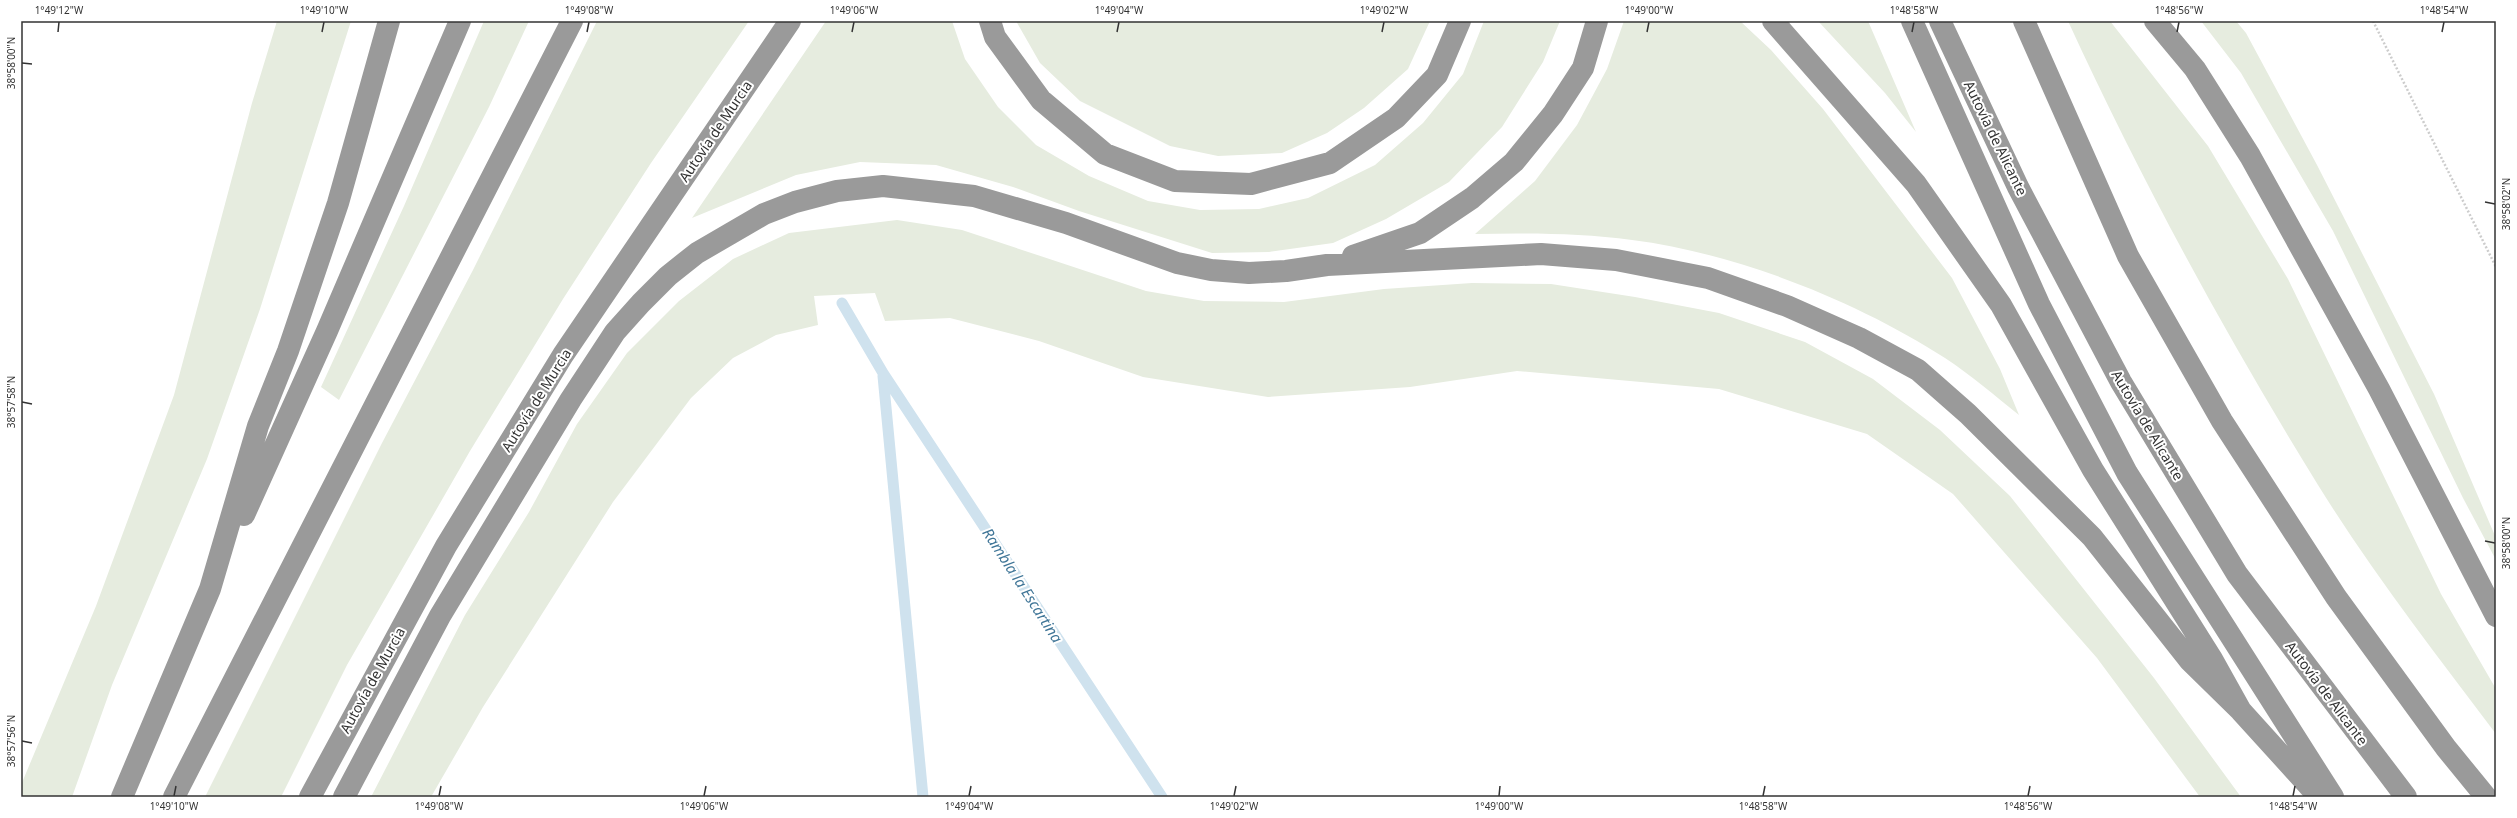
<svg xmlns="http://www.w3.org/2000/svg" width="2517" height="818" viewBox="0 0 2517 818" font-family="'Noto Sans',sans-serif">
<style>
.green{fill:#e6ecdf}
.lines{fill:none;stroke-linecap:round;stroke-linejoin:round}
.stream{stroke:#cfe2ee;stroke-width:11}
.path{stroke:#cdcdcd;stroke-width:2.5;stroke-dasharray:2 2;stroke-linecap:butt}
.motorway{stroke:#9a9a9a;stroke-width:22}
.ticks{fill:none;stroke:#333;stroke-width:1.5}
.labels{text-anchor:middle;dominant-baseline:central;stroke-width:4;stroke-linejoin:round;paint-order:stroke}
.street-label{font-size:14px;fill:#333;stroke:#fff}
.water-label{font-size:15px;font-style:italic;fill:#3f7597;stroke:#fff}
.neatline{fill:none;stroke:#333;stroke-width:1.5}
.ticks-label{font-size:10px;text-anchor:middle;fill:#333}
</style>
<rect width="100%" height="100%" fill="#fff"/>
<path class="green" d="M277 21H351L260 309 207 459 112 685 72 797H21V785L96 606 174 395 252 103Z
M484 21H529L489 107 339 400 321 387 404 206Z
M597 21H749L651 163 563 299 470 451 347 665 281 797H205L382 443 473 270Z
M826 21H952L965 59 998 107 1036 145 1089 176 1148 201 1200 210 1259 209 1308 198 1375 165 1423 123 1463 74 1484 21H1560L1543 62 1502 127 1449 182 1386 219 1333 243 1269 252 1212 253 1079 211 1013 187 936 165 860 162 796 175 692 218Z
M1016 21H1430L1408 69 1364 108 1327 133 1282 153 1218 156 1170 146 1080 101 1040 63Z
M1624 21H1740L1771 50 1823 109 1952 278 2000 369 2019 415C1995 396 1971 375 1945 358 1857 301 1736 253 1632 240 1580 233 1527 233 1475 234L1535 181 1577 125 1607 69Z
M1818 21H1868L1916 132 1885 93Z
M2068 21H2110L2208 146 2288 279 2441 594 2496 689V734C2435 653 2372 572 2318 485 2226 336 2141 180 2068 21Z
M2201 21H2236L2246 33 2317 165 2434 394 2496 538V560L2463 498 2333 231 2241 73Z
M897 220 962 230 1146 291 1204 301 1284 302 1384 289 1472 283 1551 284 1635 297 1719 313 1805 342 1873 379 1940 430 2010 496 2154 678 2241 797H2200L2097 658 1953 494 1867 434 1719 389 1517 371 1410 387 1268 397 1143 377 1039 341 950 318 885 321 875 293 814 296 818 325 776 335 733 358 691 398 613 502 483 707 431 797H371L465 615 529 512 577 424 627 353 679 301 733 259 789 233Z"/>
<g class="lines">
<path class="stream" d="M842 303 883 373 1162 797
M883 376 923 797"/>
<path class="path" d="M2373 21 2496 267"/>
<path class="motorway" d="M990 21 995 37 1041 100 1105 154 1175 181 1251 184 1330 163 1396 118 1437 75 1460 21
M1773 21 1916 184 2001 305 2093 470 2212 659 2241 711 2319 797
M1912 21 2039 304 2127 473 2333 797
M1940 21 2018 187 2121 382 2237 574 2406 797
M2024 21 2128 256 2222 421 2336 597 2446 748 2486 797
M2155 21 2195 69 2250 156 2379 389 2496 616
M1353 256 1420 233 1472 198 1514 162 1553 114 1583 68 1597 21
M244 515 327 331 460 21
M122 797 210 589 258 426 288 351 338 203 389 21
M174 797 572 21
M310 797 446 546 563 355 790 21
M344 797 440 616 571 399 615 332 641 303 668 276 697 253 764 214 795 202 837 191 883 186 974 196 1066 223 1177 263 1211 270 1249 273 1286 271 1327 265 1541 254 1616 260 1708 278 1787 306 1859 338 1918 370 1968 414 2092 537 2190 661 2241 711"/>
</g>
<path class="ticks" d="M58 32 59 22M322 32 324 22M587 32 589 22M852 32 854 22M1117 32 1119 22M1382 32 1384 22M1647 32 1649 22M1912 32 1914 22M2177 32 2179 22M2442 32 2444 22M22 63 32 64M2485 202 2495 204M22 402 32 404M2485 541 2495 543M22 741 32 743M174 796 176 786M439 796 441 786M704 796 706 786M969 796 971 786M1234 796 1236 786M1499 796 1500 786M1763 796 1765 786M2028 796 2030 786M2293 796 2295 786"/>
<g class="labels">
<g class="street-label">
<text transform="translate(715 131) rotate(-56)">Autovía de Murcia</text>
<text transform="translate(1996 138) rotate(64)">Autovía de Alicante</text>
<text transform="translate(536 400) rotate(-58)">Autovía de Murcia</text>
<text transform="translate(2148 425) rotate(59)">Autovía de Alicante</text>
<text transform="translate(372 680) rotate(-61)">Autovía de Murcia</text>
<text transform="translate(2327 693) rotate(53)">Autovía de Alicante</text>
</g>
<g class="water-label">
<text transform="translate(1023 585) rotate(57)">Rambla la Escartina</text>
</g>
</g>
<rect width="2517" height="818" fill="none" stroke="#ffffff" stroke-width="44"/>
<rect x="22" y="22" width="2473" height="774" class="neatline"/>
<g class="ticks-label">
<text x="59" y="14">1°49'12"W</text>
<text x="324" y="14">1°49'10"W</text>
<text x="589" y="14">1°49'08"W</text>
<text x="854" y="14">1°49'06"W</text>
<text x="1119" y="14">1°49'04"W</text>
<text x="1384" y="14">1°49'02"W</text>
<text x="1649" y="14">1°49'00"W</text>
<text x="1914" y="14">1°48'58"W</text>
<text x="2179" y="14">1°48'56"W</text>
<text x="2444" y="14">1°48'54"W</text>
<text transform="translate(11 63) rotate(-90)" y="4">38°58'00"N</text>
<text transform="translate(2506 204) rotate(-90)" y="4">38°58'02"N</text>
<text transform="translate(11 402) rotate(-90)" y="4">38°57'58"N</text>
<text transform="translate(2506 543) rotate(-90)" y="4">38°58'00"N</text>
<text transform="translate(11 741) rotate(-90)" y="4">38°57'56"N</text>
<text x="174" y="810">1°49'10"W</text>
<text x="439" y="810">1°49'08"W</text>
<text x="704" y="810">1°49'06"W</text>
<text x="969" y="810">1°49'04"W</text>
<text x="1234" y="810">1°49'02"W</text>
<text x="1499" y="810">1°49'00"W</text>
<text x="1763" y="810">1°48'58"W</text>
<text x="2028" y="810">1°48'56"W</text>
<text x="2293" y="810">1°48'54"W</text>
</g>
</svg>
